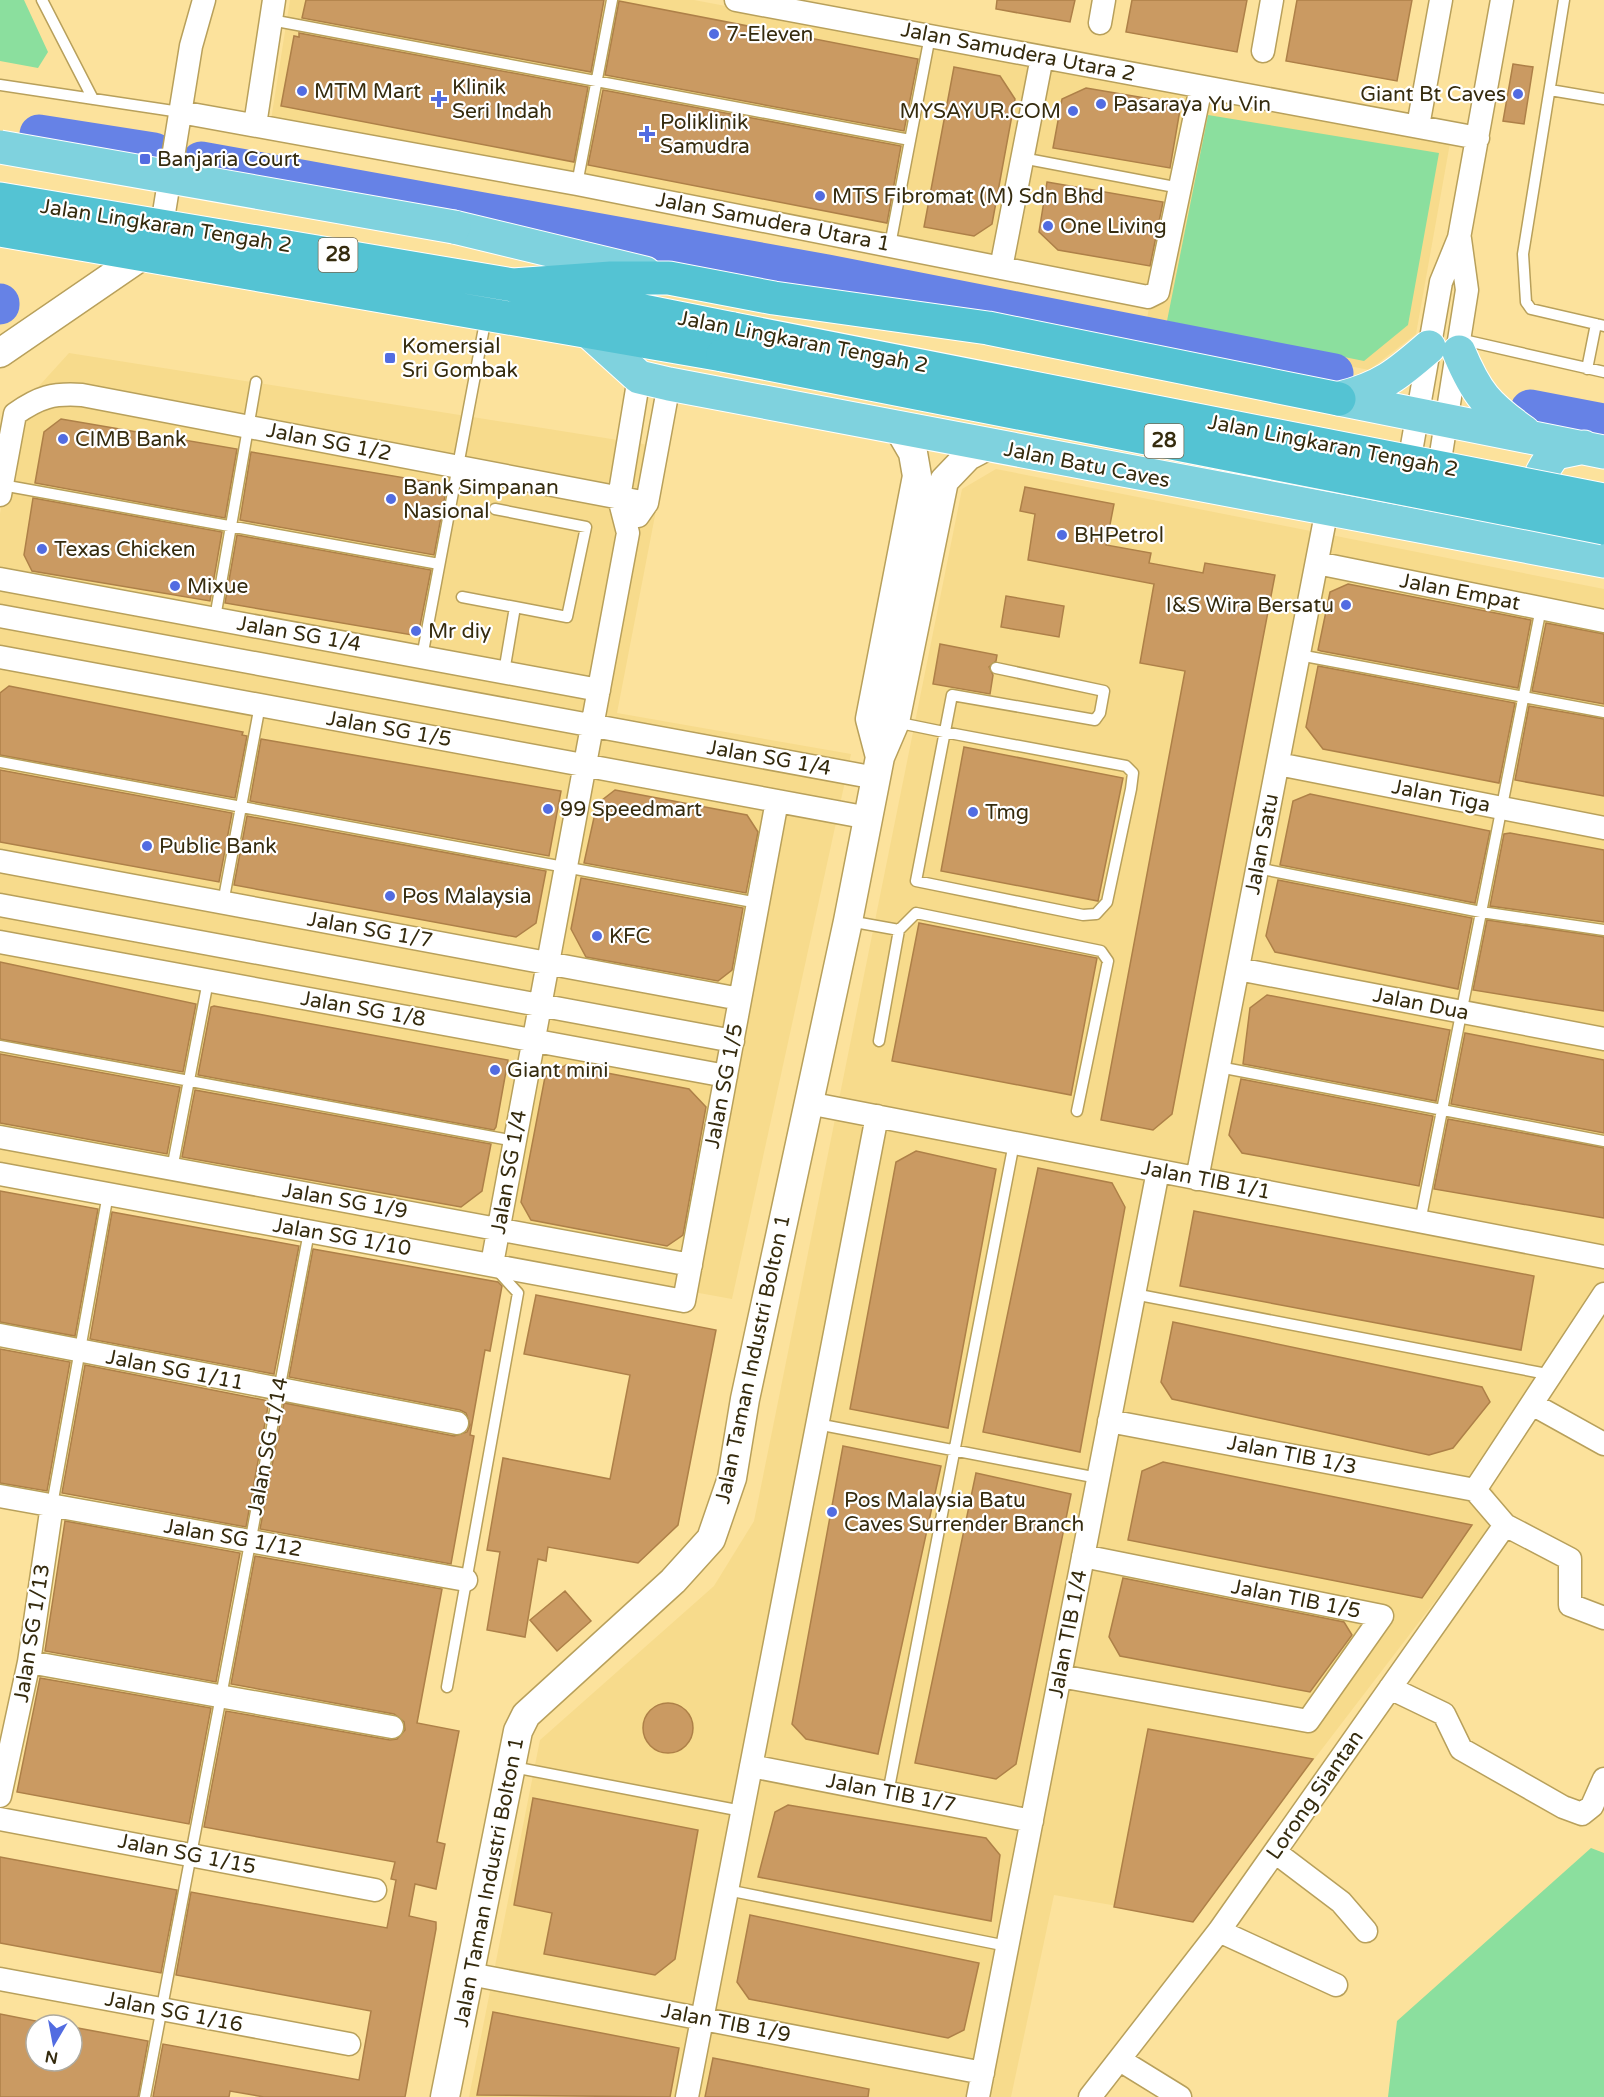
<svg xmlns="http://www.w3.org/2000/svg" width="1604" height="2097" viewBox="0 0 1604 2097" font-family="'Varela Round',sans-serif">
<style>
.built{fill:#f7db8c}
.green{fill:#8bdf9e}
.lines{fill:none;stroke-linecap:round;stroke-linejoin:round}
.river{stroke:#6682e6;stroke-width:39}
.building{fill:#ca9a62;stroke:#ae8048;stroke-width:1.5}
.service-casing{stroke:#b8a05b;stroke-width:13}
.minor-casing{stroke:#b8a05b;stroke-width:25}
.tertiary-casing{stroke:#b8a05b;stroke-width:31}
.primary-casing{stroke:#fff;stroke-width:35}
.trunk-casing{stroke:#fff;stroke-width:35}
.service{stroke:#fff;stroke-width:10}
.minor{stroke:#fff;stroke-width:22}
.tertiary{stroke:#fff;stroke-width:28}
.primary{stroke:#7fd2de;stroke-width:33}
.trunk{stroke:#54c3d3;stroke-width:33}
.primary-bridge-casing{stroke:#fff;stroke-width:35;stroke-linecap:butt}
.trunk-bridge-casing{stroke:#fff;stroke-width:35;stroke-linecap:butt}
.primary-bridge{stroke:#7fd2de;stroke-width:33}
.trunk-bridge{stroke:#54c3d3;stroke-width:33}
.poi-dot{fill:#526ce1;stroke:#fff;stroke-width:2}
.labels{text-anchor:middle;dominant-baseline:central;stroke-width:4.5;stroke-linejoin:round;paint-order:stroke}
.shield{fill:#fff;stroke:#726b56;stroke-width:1.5}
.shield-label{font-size:20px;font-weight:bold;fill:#352b0e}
.poi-label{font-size:21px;fill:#352b0e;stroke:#fff;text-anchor:start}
.street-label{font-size:21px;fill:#352b0e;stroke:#fff}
</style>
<rect width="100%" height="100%" fill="#fce29c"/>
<path class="built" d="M290 0H694L1450 143 1416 334 1369 370 1146 325 1152 290 271 120Z
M69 353 668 448 617 713 851 754 732 1299 0 1166V514L19 408Z
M996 469 1604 589V1316L1491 1486 1504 1511 1192 1919 1054 1895 1011 2097H469L540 1740 714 1586 754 1521 962 489Z"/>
<path class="green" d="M0 0H24L48 52 38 68 0 61Z
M1208 115 1439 153 1408 325 1364 361 1167 321Z
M1591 1848 1604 1853V2097H1388L1397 2021Z"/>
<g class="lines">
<path class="river" d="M39 134 154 152
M201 161 827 274 1334 373
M0 305V303
M1530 409 1604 423"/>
</g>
<path class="building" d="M306 0H604L591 72 302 18Z
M997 0H1075L1070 22 996 9Z
M1132 0H1247L1237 52 1126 32Z
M1297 0H1412L1397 81 1286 61Z
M619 1 918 59 904 131 605 75Z
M299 33 588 87 574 162 281 106 294 36 299 37Z
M1513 64 1533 67 1524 124 1503 121Z
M954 67 1000 76 1015 99 992 224 974 236 924 227Z
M1086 88 1181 104 1170 168 1053 148 1062 99Z
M603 90 901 146 887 223 588 165Z
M1047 182 1163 202 1150 266 1058 250 1039 232Z
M61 419 237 449 225 518 35 483 44 432Z
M251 452 447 485 434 555 240 520Z
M1025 487 1114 504 1106 545 1151 553 1149 563 1203 573 1205 563 1275 575 1172 1114 1153 1130 1101 1120 1185 671 1140 663 1154 584 1028 560 1035 514 1020 511Z
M33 498 222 532 210 601 32 571 24 555Z
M237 535 431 570 418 636 225 603Z
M1348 584 1531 620 1518 688 1321 651 1318 650 1330 592Z
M1006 596 1064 606 1059 637 1001 627Z
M1546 623 1604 634V704L1532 691Z
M940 644 997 655 996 661 989 667 993 675 990 694 933 684Z
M1318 666 1515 703 1499 783 1323 749 1306 727Z
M9 686 243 732 242 735 247 736 235 798 0 755V693Z
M1529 706 1604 719V796L1515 780Z
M261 739 561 791 549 856 250 801Z
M964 747 1123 778 1098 901 941 871Z
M0 770 232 813 219 882 0 842Z
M615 790 747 815 758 832 746 893 584 863 597 804Z
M1310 794 1490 831 1475 903 1280 865 1293 801Z
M247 816 546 871 536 923 516 937 234 885Z
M1510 833 1604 850V922L1490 906 1504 834Z
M581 878 743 908 732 970 718 981 586 957 571 929Z
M1278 880 1472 918 1458 989 1275 952 1266 936Z
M1487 920 1604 937V1011L1473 990Z
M919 923 1097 958 1071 1095 892 1061Z
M0 962 196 1004 183 1072 0 1039Z
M1267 995 1450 1030 1436 1101 1243 1064 1250 1008Z
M214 1006 508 1060 496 1127 494 1130 198 1075 211 1007Z
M1465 1033 1604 1060V1133L1451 1104Z
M0 1054 180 1087 167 1154 0 1123Z
M566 1065 689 1089 706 1107 683 1235 667 1246 531 1220 521 1202 545 1077Z
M1241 1079 1433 1116 1419 1186 1242 1153 1229 1135Z
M195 1090 491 1144 482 1191 461 1207 182 1157Z
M1448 1119 1604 1148V1218L1434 1189Z
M916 1151 996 1169 948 1428 850 1409 896 1162Z
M1038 1168 1112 1183 1125 1207 1080 1452 983 1432Z
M0 1191 98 1209 75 1336 0 1322Z
M1194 1211 1534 1276 1521 1350 1180 1286Z
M112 1212 299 1246 274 1374 90 1339Z
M313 1249 498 1282 502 1286 490 1351 485 1350 470 1435 474 1436 451 1564 260 1529 284 1403 454 1436 467 1432 470 1425 466 1413 460 1410 289 1377Z
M536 1295 716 1330 678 1525 638 1563 548 1547 546 1561 538 1559 525 1637 487 1630 500 1552 487 1550 503 1458 610 1479 630 1375 524 1354Z
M1173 1322 1482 1387 1490 1402 1453 1448 1429 1455 1172 1399 1161 1382Z
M0 1349 70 1362 47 1491 0 1483Z
M85 1365 269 1401 246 1527 62 1493Z
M843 1446 941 1466 878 1754 806 1739 792 1724Z
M1163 1462 1472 1525 1422 1598 1128 1540 1142 1471Z
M976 1473 1071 1494 1016 1764 996 1779 915 1763Z
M65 1521 240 1553 216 1682 45 1651Z
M255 1556 442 1589 417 1723 459 1731 437 1842 445 1844 436 1889 415 1884 409 1916 436 1922V1929L405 2097H264L230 2091 229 2097H153L163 2044 359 2080 371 2011 176 1975 191 1892 387 1928 396 1880 391 1879 395 1862 204 1827 226 1711 390 1740 397 1739 405 1730 404 1722 394 1714 231 1684Z
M1123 1578 1344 1622 1352 1635 1310 1692 1120 1656 1109 1637Z
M565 1591 591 1621 557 1651 530 1620Z
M40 1678 211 1708 189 1824 17 1792Z
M643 1728a25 25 0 1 1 50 0a25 25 0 1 1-50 0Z
M1148 1729 1313 1759 1193 1922 1114 1907Z
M533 1798 698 1830 675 1959 655 1975 544 1954 552 1913 514 1905Z
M788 1805 986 1838 1000 1855 991 1921 758 1877 775 1812Z
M0 1857 177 1890 161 1973 0 1943Z
M750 1915 979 1963 964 2030 948 2038 749 1999 737 1982Z
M493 2012 679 2048 670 2097 477 2095Z
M0 2014 36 2021V2061H72V2027L148 2041 138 2097H0Z
M713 2058 869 2089 868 2097H705Z"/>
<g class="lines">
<defs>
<path id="service" d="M42 0 93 99
M1564 0 1523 254 1526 302 1531 309 1604 326
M271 20 910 140
M0 85 180 112
M1550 90 1604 99
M1022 158 1180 188
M577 184 612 0
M890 245 930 36
M1459 339 1604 372
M1587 369 1596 324
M2 485 439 564
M495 509 586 527 567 617 515 607
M462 597 515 607 504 672
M215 618 256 382
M1299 655 1604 712
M422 657 486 317
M895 722 944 732 1126 766 1133 773 1131 789 1107 902 1096 914 1083 915 916 881 952 695 1095 720 1100 713 1104 691 996 668
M0 762 758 903
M1257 868 1481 912 1604 930
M223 903 260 705
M849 921 899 930 916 913 1101 951 1108 961 1077 1111
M879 1041 899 930
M0 1046 515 1141
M1219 1067 1604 1141
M172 1169 208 981
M1420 1222 1541 608
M1134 1294 1552 1375
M817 1424 1098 1478
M52 1505 108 1194
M447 1687 518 1293 497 1270
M513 1767 742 1811
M888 1793 1014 1143
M727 1890 1007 1946
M145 2097 309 1232"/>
<path id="minor" d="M736 0 1478 138
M1100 23 1104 0
M1263 51 1272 0
M180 112 577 184 1148 297 1158 292 1201 87
M255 125 274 0
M1418 126 1441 0
M162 225 191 46 204 0
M1001 268 1042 57
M1407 474 1441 282 1459 238 1502 0
M1437 479 1467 290 1460 239
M0 495 15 414C39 397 53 393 82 395L647 503
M638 516 647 503 669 384
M1317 563 1604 621
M0 579 599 690
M0 616 876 778
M0 657 869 818
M1278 764 1604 828
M0 861 740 999
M0 905 733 1041
M0 942 726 1076
M1238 969 1604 1039
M808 1103 1604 1257
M0 1137 691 1265
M0 1174 684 1301 777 801
M1197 1179 1327 509
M492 1264 628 533 619 498 639 377
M0 1335 457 1423
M1532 1404 1604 1444
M1109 1421 1475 1490
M1475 1490 1604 1294
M0 1496 466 1580
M1505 1525 1570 1559V1605L1604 1618
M29 1662 392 1727
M1060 1676 1308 1721 1382 1616 1083 1556
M1390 1688 1444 1714 1461 1749 1563 1807 1582 1814 1592 1806 1604 1779
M751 1766 1032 1821
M0 1796 29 1662 52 1505
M0 1819 375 1890
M1275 1852 1341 1902 1366 1931
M1219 1931 1336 1985
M470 1974 983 2073
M0 1979 349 2044
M1120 2060 1180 2097
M687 2097 877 1116
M978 2097 1158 1171
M1090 2097 1219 1931 1505 1525 1475 1490"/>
<path id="tertiary" d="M0 353 143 255
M880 757 870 719 917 476 913 453 899 429
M445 2097 518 1731 526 1715 673 1581 711 1539 732 1478 745 1399 848 921 880 757 895 722 944 481 968 456 987 446"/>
<path id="primary" d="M454 227 645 273
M588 331 639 377 669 384 1604 561
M1459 352C1476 393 1487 406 1524 432
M1340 398C1381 388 1398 374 1429 347
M1339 399 1604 452
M1536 514C1532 489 1540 472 1555 453L1584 447"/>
<path id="trunk" d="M0 199 513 285 733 329
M0 230 723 355
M513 285 611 278H669L774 298 988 328 1339 399"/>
</defs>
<use href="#service" class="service-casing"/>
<use href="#minor" class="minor-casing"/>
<use href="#tertiary" class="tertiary-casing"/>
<use href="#primary" class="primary-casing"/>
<use href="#trunk" class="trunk-casing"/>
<use href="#service" class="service"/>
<use href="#minor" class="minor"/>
<use href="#tertiary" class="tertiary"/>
<use href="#primary" class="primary"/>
<use href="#trunk" class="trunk"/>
<defs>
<path id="primary-bridge" d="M0 147 454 227"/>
<path id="trunk-bridge" d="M733 329 1604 500
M723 355 1604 528"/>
</defs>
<use href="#primary-bridge" class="primary-bridge-casing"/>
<use href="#trunk-bridge" class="trunk-bridge-casing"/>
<use href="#primary-bridge" class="primary-bridge"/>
<use href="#trunk-bridge" class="trunk-bridge"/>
</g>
<g class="poi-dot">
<circle cx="714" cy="34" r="6"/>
<circle cx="302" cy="91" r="6"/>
<circle cx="1518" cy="94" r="6"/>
<path d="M436 90h6v6h6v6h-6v6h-6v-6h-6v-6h6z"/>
<circle cx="1101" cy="104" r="6"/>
<circle cx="1073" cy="111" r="6"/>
<path d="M644 125h6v6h6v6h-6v6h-6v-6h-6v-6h6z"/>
<rect x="139" y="153" width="12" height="12" rx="3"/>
<circle cx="820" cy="196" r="6"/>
<circle cx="1048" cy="226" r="6"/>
<rect x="384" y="352" width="12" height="12" rx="3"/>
<circle cx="63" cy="439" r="6"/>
<circle cx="391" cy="499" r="6"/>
<circle cx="1062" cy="535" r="6"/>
<circle cx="42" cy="549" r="6"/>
<circle cx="175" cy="586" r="6"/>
<circle cx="1346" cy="605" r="6"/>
<circle cx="416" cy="631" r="6"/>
<circle cx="548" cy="809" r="6"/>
<circle cx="973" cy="812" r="6"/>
<circle cx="147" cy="846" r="6"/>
<circle cx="390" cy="896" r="6"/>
<circle cx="597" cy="936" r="6"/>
<circle cx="495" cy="1070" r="6"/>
<circle cx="832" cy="1512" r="6"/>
</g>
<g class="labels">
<g class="shield">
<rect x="318.5" y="238" width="39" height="34" rx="4.5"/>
<rect x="1144.5" y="424" width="39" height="34" rx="4.5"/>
</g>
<g class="shield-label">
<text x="338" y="255">28</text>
<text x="1164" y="441">28</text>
</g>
<g class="poi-label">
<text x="726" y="34">7-Eleven</text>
<text x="452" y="87">Klinik<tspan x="452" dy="24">Seri Indah</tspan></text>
<text x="314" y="91">MTM Mart</text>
<text x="1506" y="94" text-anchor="end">Giant Bt Caves</text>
<text x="1113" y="104">Pasaraya Yu Vin</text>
<text x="1061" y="111" text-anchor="end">MYSAYUR.COM</text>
<text x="660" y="122">Poliklinik<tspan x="660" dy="24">Samudra</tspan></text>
<text x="157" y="159">Banjaria Court</text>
<text x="832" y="196">MTS Fibromat (M) Sdn Bhd</text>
<text x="1060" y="226">One Living</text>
<text x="402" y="346">Komersial<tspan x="402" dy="24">Sri Gombak</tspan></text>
<text x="75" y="439">CIMB Bank</text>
<text x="403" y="487">Bank Simpanan<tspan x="403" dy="24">Nasional</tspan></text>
<text x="1074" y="535">BHPetrol</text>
<text x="54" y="549">Texas Chicken</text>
<text x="187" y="586">Mixue</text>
<text x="1334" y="605" text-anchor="end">I&amp;S Wira Bersatu</text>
<text x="428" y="631">Mr diy</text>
<text x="560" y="809">99 Speedmart</text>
<text x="985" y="812">Tmg</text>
<text x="159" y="846">Public Bank</text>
<text x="402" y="896">Pos Malaysia</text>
<text x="609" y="936">KFC</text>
<text x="507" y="1070">Giant mini</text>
<text x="844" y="1500">Pos Malaysia Batu<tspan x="844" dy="24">Caves Surrender Branch</tspan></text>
</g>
<g class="street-label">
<text transform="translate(1018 52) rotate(11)">Jalan Samudera Utara 2</text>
<text transform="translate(773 222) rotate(11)">Jalan Samudera Utara 1</text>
<text transform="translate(166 226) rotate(9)">Jalan Lingkaran Tengah 2</text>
<text transform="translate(803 342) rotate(11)">Jalan Lingkaran Tengah 2</text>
<text transform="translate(329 442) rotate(11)">Jalan SG 1/2</text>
<text transform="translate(1333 446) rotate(11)">Jalan Lingkaran Tengah 2</text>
<text transform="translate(1087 465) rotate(11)">Jalan Batu Caves</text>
<text transform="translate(1460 592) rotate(11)">Jalan Empat</text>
<text transform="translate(299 634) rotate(10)">Jalan SG 1/4</text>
<text transform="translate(389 729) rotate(10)">Jalan SG 1/5</text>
<text transform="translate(769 758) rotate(10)">Jalan SG 1/4</text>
<text transform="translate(1441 796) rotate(11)">Jalan Tiga</text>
<text transform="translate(1262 844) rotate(-79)">Jalan Satu</text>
<text transform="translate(370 930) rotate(10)">Jalan SG 1/7</text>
<text transform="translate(1421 1004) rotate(11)">Jalan Dua</text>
<text transform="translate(363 1009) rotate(10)">Jalan SG 1/8</text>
<text transform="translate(724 1086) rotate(-79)">Jalan SG 1/5</text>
<text transform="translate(509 1172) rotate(-80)">Jalan SG 1/4</text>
<text transform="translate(1206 1180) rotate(11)">Jalan TIB 1/1</text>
<text transform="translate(345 1201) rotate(10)">Jalan SG 1/9</text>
<text transform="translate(342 1237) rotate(10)">Jalan SG 1/10</text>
<text transform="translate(753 1359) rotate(-78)">Jalan Taman Industri Bolton 1</text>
<text transform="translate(175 1370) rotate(11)">Jalan SG 1/11</text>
<text transform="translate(268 1446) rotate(-79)">Jalan SG 1/14</text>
<text transform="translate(1292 1455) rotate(11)">Jalan TIB 1/3</text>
<text transform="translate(233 1538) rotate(10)">Jalan SG 1/12</text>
<text transform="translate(1296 1599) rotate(11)">Jalan TIB 1/5</text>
<text transform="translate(32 1633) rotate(-81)">Jalan SG 1/13</text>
<text transform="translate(1068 1634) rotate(-79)">Jalan TIB 1/4</text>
<text transform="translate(891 1793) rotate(11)">Jalan TIB 1/7</text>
<text transform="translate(1315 1795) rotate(-55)">Lorong Siantan</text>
<text transform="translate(187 1854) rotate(11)">Jalan SG 1/15</text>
<text transform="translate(489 1882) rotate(-79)">Jalan Taman Industri Bolton 1</text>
<text transform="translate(174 2012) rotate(11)">Jalan SG 1/16</text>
<text transform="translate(726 2023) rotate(11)">Jalan TIB 1/9</text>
</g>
</g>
<g transform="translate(54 2043) rotate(190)"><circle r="28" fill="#ffffff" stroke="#aeaa9f" stroke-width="1.5"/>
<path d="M0-4.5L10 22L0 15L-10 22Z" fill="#526ce1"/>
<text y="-9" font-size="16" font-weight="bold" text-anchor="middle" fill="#352b0e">N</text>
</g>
</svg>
